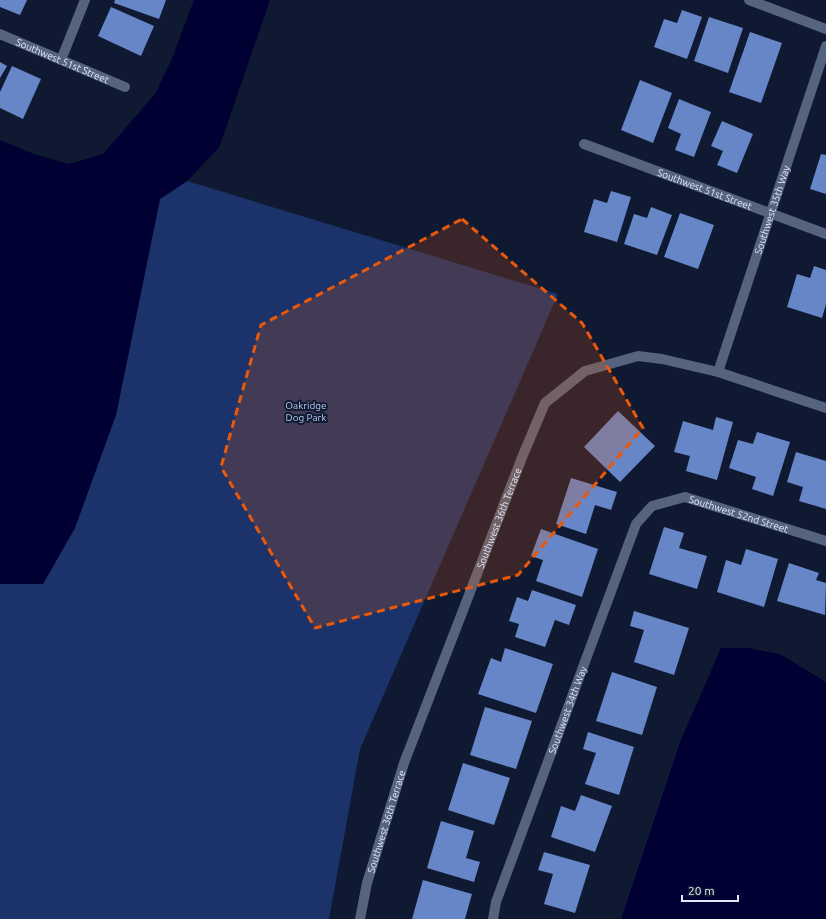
<svg xmlns="http://www.w3.org/2000/svg" width="826" height="919" viewBox="0 0 826 919" font-family="Ubuntu,sans-serif">
<style>
.green{fill:#1b326a}
.water{fill:#003}
.building{fill:#6686c8}
.lines{fill:none;stroke-linecap:round;stroke-linejoin:round}
.minor{stroke:#55637f;stroke-width:10}
.marked{fill:#e8590c;fill-opacity:0.2;stroke:#e8590c;stroke-width:3;stroke-dasharray:8 5;stroke-linejoin:round}
.labels{text-anchor:middle;dominant-baseline:central;stroke-width:4;stroke-linejoin:round;paint-order:stroke}
.street-label{font-size:10px;fill:#e0e9f9;stroke:#0f1a32}
.park-label{font-size:10px;fill:#b9ccf0;stroke:#0f1a32}
</style>
<rect width="100%" height="100%" fill="#0f1a32"/>
<path class="green" d="M187 181 558 294 360 749 329 919H0V584H43L116 415 160 199Z"/>
<path class="water" d="M194 0H270L219 148 187 181 160 199 116 415 75 528 43 584H0V140L34 154 69 164 103 154 155 94 171 61Z
M721 648H748L780 654 826 682V919H621L680 742Z"/>
<path class="building" d="M0 0H27L20 15 0 7Z
M115 0H166L159 19 114 3Z
M111 7 154 26 141 56 98 36Z
M682 10 702 17 687 59 654 47 664 19 677 23Z
M709 17 743 28 728 73 694 61Z
M750 32 782 43 761 103 729 92Z
M0 62 7 66 0 78Z
M12 66 41 79 23 119 0 108V92Z
M640 80 672 93 653 143 621 130Z
M679 99 711 112 694 157 675 150 681 134 668 128Z
M722 121 753 134 737 173 717 165 723 151 711 146Z
M821 154 826 155V194L810 189Z
M611 191 631 197 617 242 584 232 594 199 607 203Z
M651 207 672 215 657 255 624 244 634 214 647 218Z
M680 213 714 225 698 269 664 257Z
M814 266 826 270V304L822 318 787 307 797 274 810 278Z
M618 411 655 446 620 482 584 447Z
M716 417 733 422 717 480 686 471 690 456 674 452 683 421 713 430Z
M757 432 790 442 773 496 752 489 756 477 729 468 738 440 753 444Z
M796 452 826 461V509L799 501 803 487 787 482Z
M571 478 617 492 611 510 595 505 586 534 556 524Z
M664 527 684 533 679 548 707 556 697 589 649 574Z
M541 529 598 549 582 597 536 581 543 560 531 556Z
M746 549 778 559 764 607 717 592 726 560 741 565Z
M789 563 819 573 816 580 826 583 825 615 777 601Z
M532 590 576 605 569 625 555 620 545 647 515 637 519 624 509 621 517 597 528 601Z
M634 611 689 628 674 675 634 662 644 630 630 626Z
M505 648 553 664 536 713 478 694 491 658 501 662Z
M612 672 657 687 642 735 596 721Z
M485 707 532 721 516 769 470 755Z
M588 732 634 747 619 795 585 784 596 753 583 749Z
M463 763 510 778 494 825 448 810Z
M581 795 612 806 595 852 551 837 561 806 575 811Z
M441 821 474 831 466 858 480 862 474 882 427 868Z
M544 852 590 865 575 913 544 904 553 874 538 870Z
M423 880 472 894 465 919H412Z"/>
<g class="lines">
<g class="minor">
<path d="M749 0 826 29"/>
<path id="s1" d="M0 34 125 87"/>
<path d="M61 60 85 0"/>
<path id="s2" d="M584 144 826 234"/>
<path id="s3" d="M718 372 826 46"/>
<path id="s4" d="M360 919 367 883 404 763 523 455 545 403 585 371 638 356 662 359 718 372 826 408"/>
<path id="s5" d="M493 919 496 902 636 524 652 506 685 497 826 541"/>
</g>
</g>
<path class="marked" d="M462 219 582 323 643 428 518 575 315 628 221 467 261 325Z"/>
<g class="labels">
<g class="street-label">
<text stroke="none"><textPath href="#s1" startOffset="68">Southwest 51st Street</textPath></text>
<text stroke="none"><textPath href="#s2" startOffset="129">Southwest 51st Street</textPath></text>
<text stroke="none"><textPath href="#s3" startOffset="171">Southwest 35th Way</textPath></text>
<text stroke="none"><textPath href="#s5" startOffset="535">Southwest 52nd Street</textPath></text>
<text stroke="none"><textPath href="#s4" startOffset="425">Southwest 36th Terrace</textPath></text>
<text stroke="none"><textPath href="#s5" startOffset="222">Southwest 34th Way</textPath></text>
<text stroke="none"><textPath href="#s4" startOffset="101">Southwest 36th Terrace</textPath></text>
</g>
<g class="park-label">
<text x="306" y="405">Oakridge<tspan x="306" dy="12">Dog Park</tspan></text>
</g>
</g>
<path d="M682 895v6h56v-6" fill="none" stroke="#e0e9f9" stroke-width="2"/>
<text x="688" y="895" font-size="12" fill="#e0e9f9" stroke="#0f1a32" stroke-width="3" paint-order="stroke">20 m</text>
</svg>
